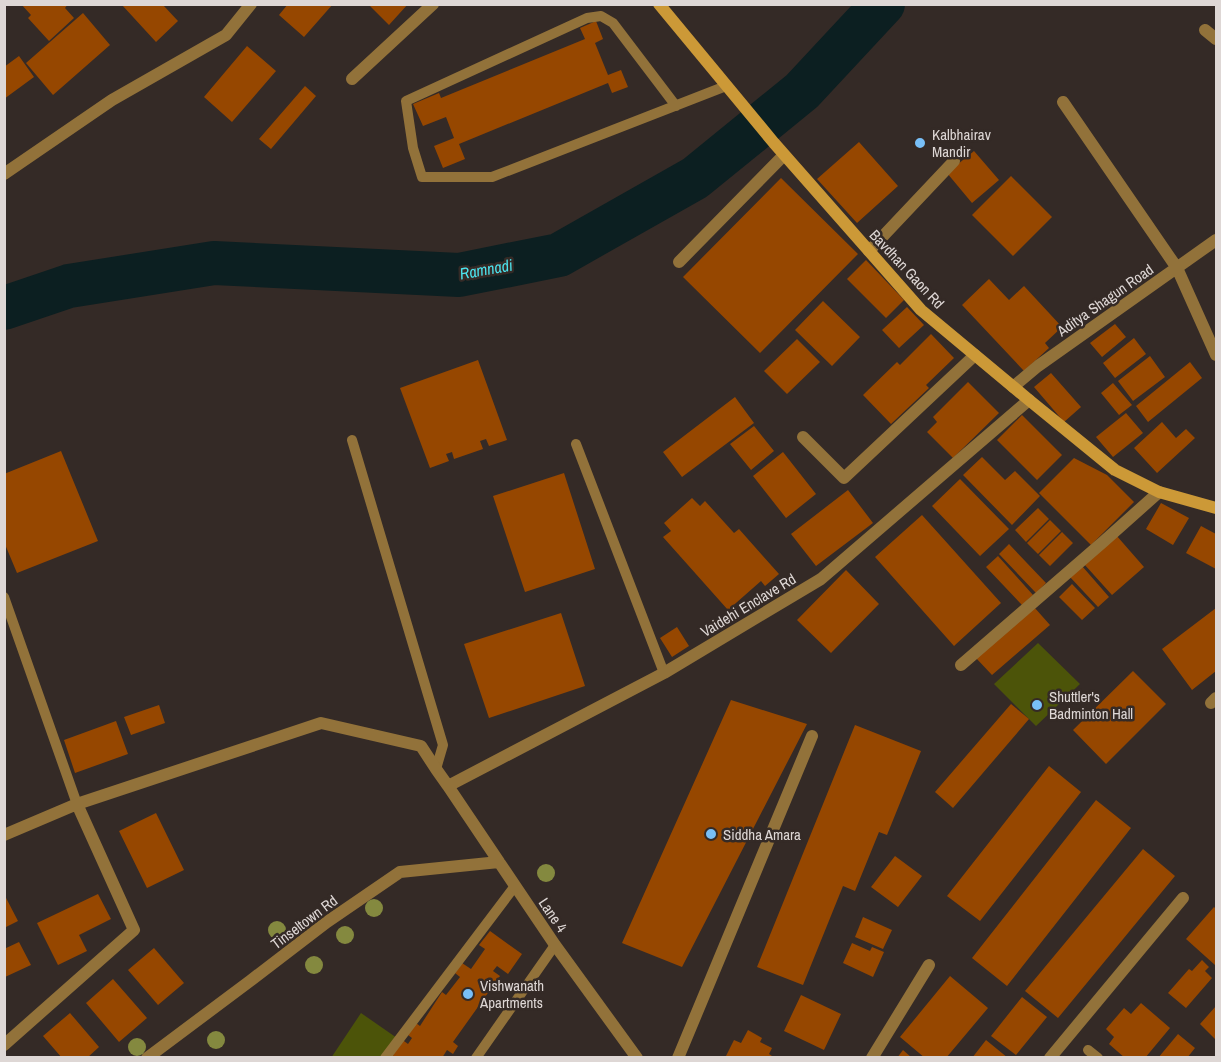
<svg xmlns="http://www.w3.org/2000/svg" width="1221" height="1062" viewBox="0 0 1221 1062" font-family="'Archivo Narrow',sans-serif">
<style>
.green{fill:#4c5409}
.lines{fill:none;stroke-linecap:round;stroke-linejoin:round}
.river{stroke:#0c1f21;stroke-width:44}
.building{fill:#964700}
.lane{stroke:#92723a;stroke-width:10}
.street{stroke:#92723a;stroke-width:12}
.secondary{stroke:#cc9937;stroke-width:12}
.tree{fill:#84893f}
.poi-dot{fill:#78bff7;stroke:#342a26;stroke-width:2}
.labels{text-anchor:middle;dominant-baseline:central;stroke-width:5;stroke-linejoin:round;paint-order:stroke}
.poi-label{font-size:15px;fill:#ded7d5;stroke:#342a26;text-anchor:start}
.street-label{font-size:15px;fill:#ded7d5;stroke:#342a26}
.water-label{font-size:16px;font-style:italic;fill:#4ce4ee;stroke:#342a26}
</style>
<rect width="100%" height="100%" fill="#342a26"/>
<path class="green" d="M1038 643 1080 684 1036 726 994 684Z
M361 1013 397 1038 384 1057 331 1058Z"/>
<g class="lines">
<path class="river" d="M4 308 69 286 214 263 459 275 559 255 695 178 802 91 883 4"/>
</g>
<path class="building" d="M21 4H68L65 8 74 18 49 41 28 18 31 15Z
M288 4H333L304 37 279 15Z
M368 4H408L389 25Z
M122 5H163L178 21 156 42Z
M83 13 110 45 53 95 26 63Z
M596 21 603 39 595 43 608 75 621 70 628 87 612 93 608 83 459 144 465 159 443 168 434 146 454 138 446 117 423 126 413 104 439 93 441 98 585 39 580 28Z
M247 46 276 71 232 122 204 97Z
M19 56 34 77 4 99V67Z
M305 86 316 96 271 149 259 139Z
M859 142 898 186 857 223 817 179Z
M974 151 999 180 972 203 947 173Z
M1011 176 1052 217 1013 256 972 215Z
M781 178 858 254 760 353 683 277Z
M866 260 904 300 886 318 847 279Z
M989 279 1009 300 1024 286 1062 327 1045 343 1049 348 1024 371 962 305Z
M823 301 860 337 832 366 795 330Z
M907 307 924 325 899 348 882 330Z
M1115 324 1126 337 1102 357 1090 343Z
M931 334 954 358 926 385 929 388 891 424 863 395 897 362 900 365Z
M1134 338 1146 354 1115 378 1103 363Z
M797 339 820 362 787 394 764 371Z
M1150 356 1165 377 1133 401 1118 381Z
M478 360 507 440 489 446 486 439 480 441 483 449 454 459 452 452 446 454 449 461 430 468 400 388Z
M1190 362 1202 378 1148 422 1136 406Z
M1051 373 1081 407 1064 422 1034 387Z
M968 382 999 413 953 458 927 432 937 422 933 417Z
M1113 383 1132 405 1119 415 1101 393Z
M735 397 754 423 682 477 663 452Z
M1126 413 1143 433 1113 457 1096 437Z
M1022 415 1062 455 1037 480 997 440Z
M1162 422 1176 438 1186 429 1195 438 1157 473 1134 448Z
M754 426 774 451 751 470 730 444Z
M61 451 98 541 17 573 4 542V474Z
M783 452 816 494 786 518 753 476Z
M982 457 1005 480 1015 471 1040 496 1012 525 963 475Z
M1074 458 1107 475 1134 502 1091 545 1039 493Z
M564 473 595 569 525 592 493 496Z
M960 479 1009 529 980 556 932 506Z
M848 490 873 523 816 566 791 534Z
M692 498 700 506 705 501 734 533 739 529 779 574 765 586 761 581 728 610 663 537 671 531 664 523Z
M1161 503 1189 518 1173 545 1146 529Z
M1038 508 1049 519 1026 542 1015 530Z
M922 515 1001 603 954 646 875 557Z
M1050 520 1061 531 1038 554 1027 543Z
M1201 526 1216 534V569L1186 553Z
M1062 532 1073 543 1050 566 1039 555Z
M1116 535 1144 567 1112 595 1084 564Z
M1009 544 1046 583 1036 593 999 554Z
M998 556 1033 595 1022 605 986 567Z
M1082 566 1109 597 1098 607 1070 577Z
M846 570 879 604 831 653 797 620Z
M1072 584 1095 608 1082 620 1059 597Z
M1034 607 1050 625 992 675 976 658Z
M1216 608V671L1192 690 1162 649Z
M561 613 585 686 489 718 464 644Z
M677 627 689 646 672 657 660 638Z
M1133 671 1166 704 1106 764 1073 730Z
M731 700 807 724 682 967 622 943Z
M1011 704 1029 719 953 808 935 792Z
M159 705 165 723 131 735 124 717Z
M116 721 128 754 75 773 64 740Z
M855 725 921 751 887 835 879 832 855 891 843 886 803 985 757 967Z
M1049 766 1081 792 980 921 947 896Z
M1096 800 1131 828 1007 986 972 958Z
M156 813 184 870 147 888 119 831Z
M1143 849 1175 876 1058 1018 1025 991Z
M895 856 922 876 898 907 871 887Z
M4 894 18 921 4 928Z
M98 894 111 919 79 935 87 951 58 965 37 923Z
M1214 907 1216 909V963L1215 965 1186 939Z
M863 917 892 930 883 949 855 937Z
M490 931 522 954 508 974 497 966 493 971 500 976 453 1042 458 1046 453 1054 447 1050 442 1058H392L400 1038 408 1044 412 1038 408 1035 416 1023 420 1026 442 992 446 995 460 977 455 973 462 963 471 969 485 949 479 945Z
M19 942 31 965 5 977 4 949Z
M852 943 870 951 872 947 884 952 873 977 843 963Z
M154 948 184 983 158 1005 128 970Z
M1202 960 1209 967 1205 971 1212 978 1186 1008 1168 993 1189 969 1192 971Z
M950 976 988 1008 946 1058H925L900 1037Z
M113 979 147 1018 119 1042 86 1003Z
M801 995 841 1014 824 1050 784 1031Z
M1022 997 1047 1017 1016 1055 991 1036Z
M1141 1003 1170 1028 1145 1058H1125L1109 1044 1114 1037 1106 1029 1124 1008 1131 1014Z
M1216 1006V1040L1200 1024Z
M70 1013 99 1047 87 1058H62L43 1036Z
M748 1030 762 1038 760 1042 772 1048 769 1054 775 1058H725L734 1040 741 1043Z
M1178 1034 1195 1048 1187 1058H1158Z
M986 1040 1008 1058H972Z
M903 1050 912 1058H897Z"/>
<g class="lines">
<path class="lane" d="M676 106 613 23 601 16 587 18 406 101 413 148 422 177H492L726 86
M352 440 443 745 436 769
M576 444 664 673
M4 597 77 804
M1088 1050 1098 1058
M385 1058 515 886
M476 1058 555 945"/>
<path class="street" d="M1205 30 1216 39
M352 79 433 4
M1063 102 1177 268 1216 355
M4 174 112 100 226 35 251 4
M869 251 954 161
M679 262 784 155
M1013 387 1038 366 1216 240
M803 437 844 478 975 355
M961 665 1103 542 1159 492
M1211 703 1216 698
M448 786 664 673 821 579 1029 400
M4 835 77 804 321 723 421 746 436 769 448 786 555 945 637 1058
M4 1045 134 930 77 804
M147 1058 250 981 327 922 400 872 499 862
M678 1058 812 736
M872 1058 929 965
M1050 1058 1183 898"/>
<path class="secondary" d="M659 4 774 143 921 310 1029 400 1115 470 1159 492 1216 508"/>
</g>
<g class="tree">
<circle cx="546" cy="873" r="9"/>
<circle cx="374" cy="908" r="9"/>
<circle cx="277" cy="930" r="9"/>
<circle cx="345" cy="935" r="9"/>
<circle cx="314" cy="965" r="9"/>
<circle cx="216" cy="1040" r="9"/>
<circle cx="137" cy="1047" r="9"/>
</g>
<g class="poi-dot">
<circle cx="920" cy="143" r="6"/>
<circle cx="1037" cy="705" r="6"/>
<circle cx="711" cy="834" r="6"/>
<circle cx="468" cy="994" r="6"/>
</g>
<g class="labels">
<g class="poi-label">
<text x="932" y="134">Kalbhairav<tspan x="932" dy="17">Mandir</tspan></text>
<text x="1049" y="696">Shuttler's<tspan x="1049" dy="17">Badminton Hall</tspan></text>
<text x="723" y="834">Siddha Amara</text>
<text x="480" y="985">Vishwanath<tspan x="480" dy="17">Apartments</tspan></text>
</g>
<g class="street-label">
<text transform="translate(907 269) rotate(47)">Bavdhan Gaon Rd</text>
<text transform="translate(1105 300) rotate(-35)">Aditya Shagun Road</text>
<text transform="translate(748 605) rotate(-31)">Vaidehi Enclave Rd</text>
<text transform="translate(553 915) rotate(56)">Lane 4</text>
<text transform="translate(304 922) rotate(-37)">Tinseltown Rd</text>
</g>
<g class="water-label">
<text transform="translate(486 269) rotate(-10)">Ramnadi</text>
</g>
</g>
<rect width="1221" height="1062" fill="none" stroke="#ded7d5" stroke-width="12"/>
</svg>
